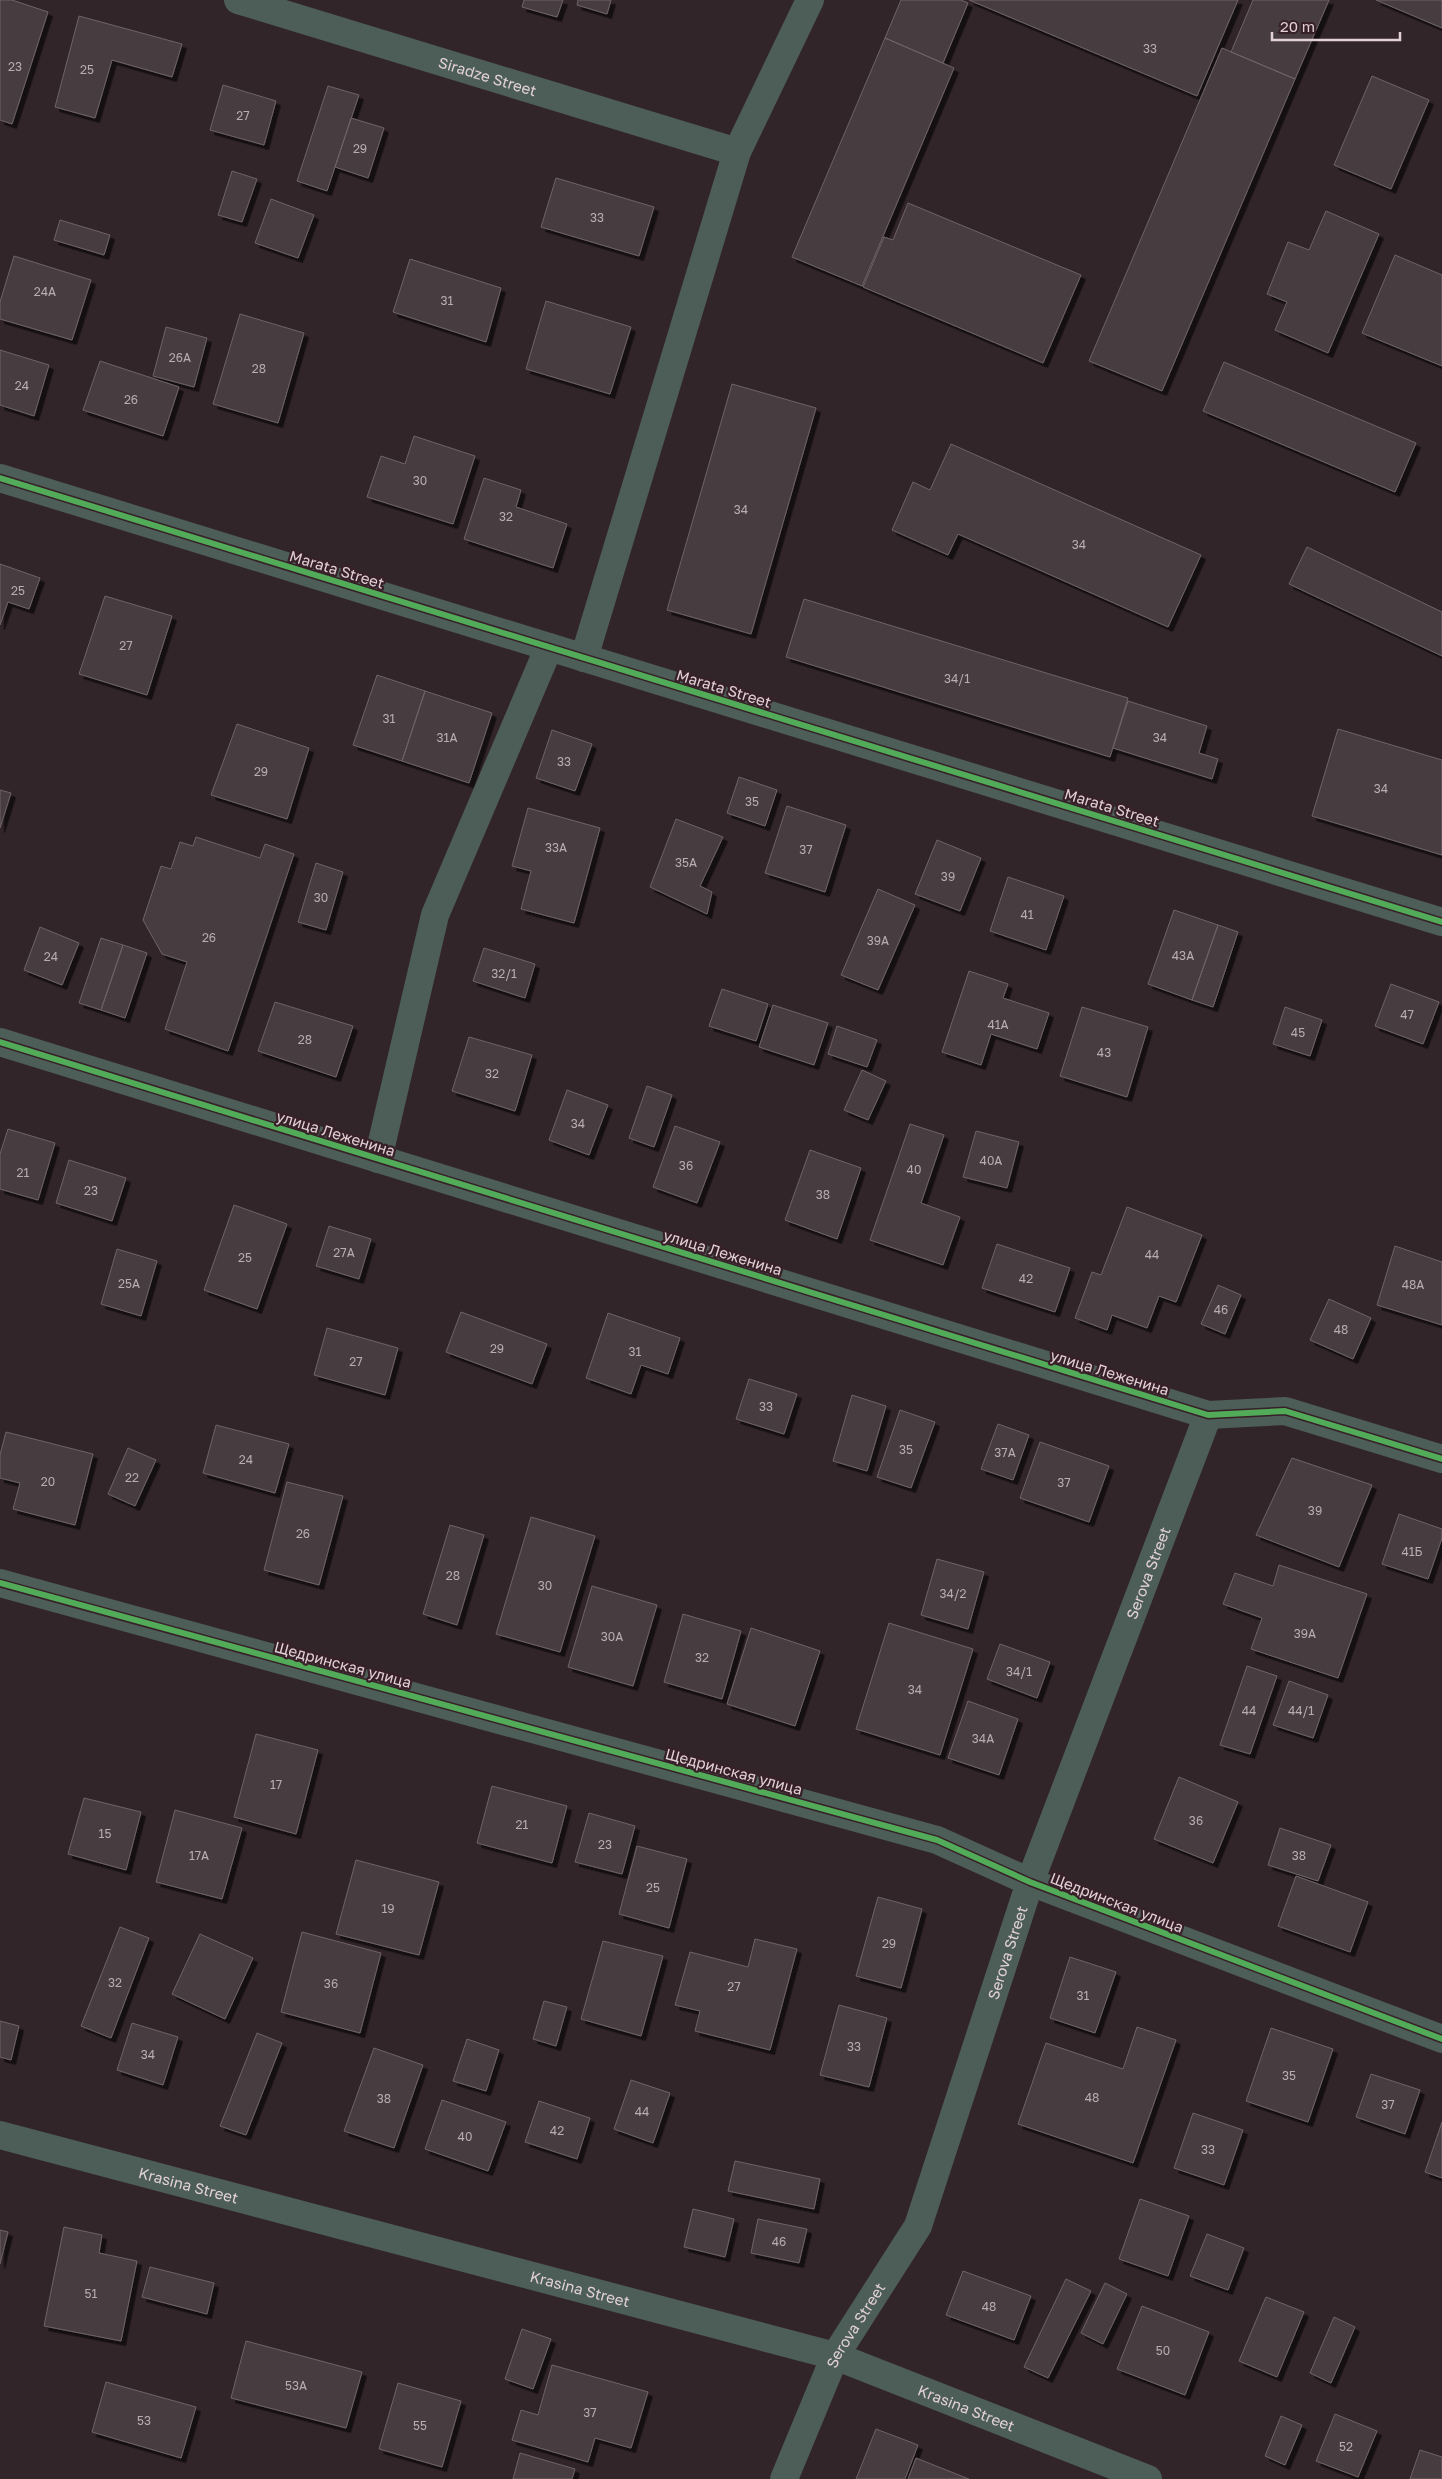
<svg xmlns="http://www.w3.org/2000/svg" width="1442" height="2479" viewBox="0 0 1442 2479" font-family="'Golos Text',sans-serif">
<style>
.building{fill:#473d40;stroke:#6e6366;filter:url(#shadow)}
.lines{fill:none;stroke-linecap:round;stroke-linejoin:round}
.minor{stroke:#4d5d58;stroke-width:28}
.cycleway-casing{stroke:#372028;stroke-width:9}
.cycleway{stroke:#51ab58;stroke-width:6}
.labels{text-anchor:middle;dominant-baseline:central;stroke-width:4.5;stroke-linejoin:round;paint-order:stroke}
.number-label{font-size:12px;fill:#baacb0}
.street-label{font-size:15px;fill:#e1d1d6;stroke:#372028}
</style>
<defs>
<filter id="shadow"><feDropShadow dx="4.5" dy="4.5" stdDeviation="0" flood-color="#0009"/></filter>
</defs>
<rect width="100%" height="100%" fill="#322529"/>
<path class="building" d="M0 0H12L48 12 12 124 0 120Z
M524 0H563L557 17 522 7Z
M578 0H611L607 14 577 5Z
M901 0H961L968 3 943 63 885 38Z
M969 0H1238L1197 96Z
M1253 0H1329L1295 79 1231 52Z
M1376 0H1442V28Z
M79 16 182 44 172 77 112 60 95 118 55 107Z
M885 38 954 68 862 286 792 257Z
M1222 48 1295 79 1162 391 1089 361Z
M1372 76 1429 100 1391 189 1334 165Z
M223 85 276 101 264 145 210 130Z
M328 86 359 95 327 191 297 181Z
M351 118 384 128 368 178 335 167Z
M232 171 257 179 242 222 218 215Z
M556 178 654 207 639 256 541 227Z
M271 199 314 215 298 258 255 243Z
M908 203 1081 275 1043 363 863 287 884 237 893 240Z
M1326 211 1379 234 1328 353 1275 330 1287 302 1267 294 1288 242 1309 250Z
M60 220 110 235 104 255 54 240Z
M1395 255 1442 275V366L1362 333Z
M14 256 91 280 72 340 0 319V302Z
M410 259 501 288 486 342 393 312Z
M546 301 631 327 610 394 526 369Z
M240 314 304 333 278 423 213 404Z
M166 327 207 338 194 387 153 376Z
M0 350 49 365 34 416 0 405Z
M100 361 179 387 163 436 83 410Z
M1224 362 1416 443 1395 492 1203 411Z
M732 384 816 408 751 634 667 610Z
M414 436 475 456 453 524 367 497 381 456 405 464Z
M951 444 1201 555 1168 627 958 534 948 555 892 530 913 482 930 490Z
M484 478 521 490 516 507 567 524 553 568 464 539Z
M1307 547 1442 612V656L1289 584Z
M0 564 40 578 29 609 8 602 0 625Z
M105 596 172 616 147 695 79 674Z
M804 599 1128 698 1110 757 786 657Z
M377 675 425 691 402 761 353 745Z
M425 691 492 713 469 783 402 761Z
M1128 701 1207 726 1199 753 1218 759 1212 779 1113 748Z
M237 724 309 748 287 819 211 795Z
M1338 729 1442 760V855L1312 816Z
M552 730 592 744 575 791 536 778Z
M739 777 777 790 765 826 727 813Z
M0 790 11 793 0 828Z
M787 806 846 825 825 892 765 873Z
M528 808 600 828 574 923 521 909 531 871 512 866Z
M676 819 723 837 700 886 712 892 707 914 650 887Z
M196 837 260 858 265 844 294 854 228 1051 165 1029 187 962 162 954 143 920 161 866 171 869 180 842 193 846Z
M937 840 981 858 960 911 915 894Z
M316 863 343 872 326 930 298 922Z
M1008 877 1064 896 1046 950 990 931Z
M878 889 915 905 878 990 841 975Z
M1174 910 1218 925 1192 1000 1148 984Z
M1218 925 1238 932 1213 1007 1192 1000Z
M40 927 79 943 62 985 24 970Z
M101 938 123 945 101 1010 79 1003Z
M123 945 147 953 125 1018 101 1010Z
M484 948 535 964 525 998 473 981Z
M969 971 1008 984 1003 998 1049 1013 1037 1049 991 1034 981 1065 942 1052Z
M1391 984 1439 1002 1423 1044 1375 1026Z
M722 989 768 1004 756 1041 709 1026Z
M275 1002 353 1026 336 1077 258 1051Z
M773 1005 828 1023 814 1065 759 1047Z
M1082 1007 1148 1027 1127 1097 1060 1076Z
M1285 1007 1322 1020 1310 1056 1273 1044Z
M837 1026 877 1040 867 1067 828 1054Z
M469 1037 532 1055 515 1111 452 1091Z
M862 1070 886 1081 868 1120 844 1110Z
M647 1086 672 1095 654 1147 629 1138Z
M567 1090 608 1105 589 1155 549 1140Z
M910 1124 944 1135 921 1203 960 1217 943 1265 870 1240Z
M675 1126 720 1142 697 1203 653 1187Z
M8 1129 55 1143 38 1200 0 1189V1154Z
M976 1131 1019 1142 1007 1188 963 1177Z
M810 1150 861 1168 837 1239 785 1220Z
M69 1160 126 1178 112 1221 56 1203Z
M234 1205 287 1224 257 1309 204 1290Z
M1127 1207 1202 1235 1176 1302 1159 1296 1147 1328 1112 1315 1107 1330 1075 1318 1092 1272 1101 1275Z
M329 1226 371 1239 359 1279 316 1266Z
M997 1244 1070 1268 1055 1312 982 1288Z
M1395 1246 1442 1262V1325L1377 1305Z
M117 1249 157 1261 141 1316 101 1304Z
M1218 1285 1241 1295 1225 1334 1201 1324Z
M1329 1299 1371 1318 1353 1359 1310 1340Z
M461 1312 547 1344 532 1384 446 1352Z
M608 1313 680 1338 668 1374 641 1365 631 1394 586 1378Z
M327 1328 398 1348 385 1395 314 1375Z
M749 1379 797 1394 784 1434 736 1419Z
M852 1395 886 1406 867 1471 833 1461Z
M900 1410 935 1422 911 1488 877 1477Z
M998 1424 1029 1435 1013 1480 981 1469Z
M216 1425 289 1444 275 1493 203 1473Z
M6 1432 93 1454 75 1525 13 1509 20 1483 0 1478V1455Z
M1040 1442 1109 1466 1089 1522 1020 1498Z
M128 1448 156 1460 135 1506 108 1494Z
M1292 1458 1372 1485 1339 1567 1256 1535Z
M287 1482 343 1496 319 1585 264 1570Z
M1399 1514 1442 1529V1538L1428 1579 1382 1564Z
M531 1517 595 1536 560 1652 496 1634Z
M450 1525 484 1535 457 1625 423 1614Z
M937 1559 984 1572 968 1629 921 1615Z
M1279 1565 1367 1594 1338 1678 1251 1649 1262 1618 1223 1604 1235 1573 1273 1586Z
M592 1586 657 1605 633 1686 568 1667Z
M683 1614 741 1631 722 1699 664 1682Z
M889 1623 973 1649 940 1755 856 1729Z
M751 1628 820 1651 795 1726 727 1704Z
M1000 1644 1050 1662 1037 1698 987 1679Z
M1247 1666 1277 1676 1250 1754 1220 1745Z
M1289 1681 1328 1695 1313 1738 1273 1725Z
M968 1701 1018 1719 999 1775 948 1758Z
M256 1734 318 1750 296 1834 234 1817Z
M1179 1777 1238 1802 1213 1863 1154 1839Z
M492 1786 567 1806 552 1863 477 1843Z
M84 1798 141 1812 126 1870 68 1854Z
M175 1810 242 1828 222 1899 156 1882Z
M589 1813 635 1826 622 1874 575 1862Z
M1280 1828 1331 1845 1318 1881 1268 1865Z
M637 1846 687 1859 669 1928 619 1914Z
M356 1860 439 1882 419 1955 336 1934Z
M1296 1876 1368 1902 1350 1952 1278 1926Z
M878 1897 922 1909 901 1988 856 1976Z
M120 1927 149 1938 111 2038 81 2026Z
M302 1932 381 1953 360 2033 281 2012Z
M200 1934 253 1958 225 2019 172 1994Z
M755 1939 797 1949 770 2050 695 2031 700 2011 675 2005 690 1952 748 1967Z
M603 1941 663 1956 641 2036 581 2019Z
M1070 1957 1116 1972 1095 2033 1050 2018Z
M544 2001 567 2007 556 2046 533 2039Z
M839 2005 887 2018 869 2087 820 2075Z
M0 2021 19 2026 11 2060 0 2057Z
M132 2023 178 2037 163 2085 117 2070Z
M1137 2027 1176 2040 1133 2163 1018 2124 1046 2043 1123 2069Z
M1271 2028 1333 2049 1308 2122 1246 2101Z
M257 2033 282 2043 246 2135 220 2126Z
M467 2039 499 2050 486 2091 453 2081Z
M374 2048 423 2065 394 2148 344 2131Z
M1371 2074 1420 2090 1405 2134 1356 2117Z
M631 2080 670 2093 653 2143 614 2129Z
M442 2100 506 2122 488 2171 425 2149Z
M539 2101 590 2118 577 2159 525 2142Z
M1193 2113 1243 2130 1224 2185 1174 2168Z
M1442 2122V2178L1425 2172Z
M735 2161 820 2179 814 2209 728 2191Z
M1140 2199 1189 2216 1168 2276 1119 2259Z
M693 2209 734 2219 725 2257 684 2247Z
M758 2219 807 2229 799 2263 751 2253Z
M64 2227 102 2235 99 2253 137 2261 121 2341 44 2326Z
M0 2230 8 2232 0 2264Z
M1207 2234 1244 2248 1228 2290 1190 2276Z
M150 2267 214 2283 207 2314 142 2297Z
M963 2271 1031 2296 1014 2340 946 2315Z
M1066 2279 1091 2291 1048 2378 1024 2367Z
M1105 2283 1127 2294 1103 2344 1081 2333Z
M1266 2297 1304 2312 1277 2377 1239 2361Z
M1142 2306 1209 2332 1185 2395 1117 2369Z
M1334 2317 1355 2327 1331 2383 1310 2373Z
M522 2329 551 2339 533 2389 505 2379Z
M246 2341 362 2372 346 2428 231 2398Z
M552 2365 648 2392 631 2448 595 2438 588 2462 512 2440 521 2410 538 2415Z
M106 2382 196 2407 181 2458 92 2432Z
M398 2383 461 2401 442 2467 379 2449Z
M1335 2414 1377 2431 1358 2477 1316 2461Z
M1281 2416 1302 2425 1285 2465 1265 2456Z
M876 2429 918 2445 905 2479H856Z
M1420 2450 1442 2457V2479H1410Z
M520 2453 575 2469 572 2479H513Z
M916 2458 969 2479H908Z"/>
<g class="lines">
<g class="minor">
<path id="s1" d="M238 0 737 152"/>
<path d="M0 478 1442 922"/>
<path d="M584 658 737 152 810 0"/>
<path d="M0 1042 1208 1415 1285 1411 1442 1459"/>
<path d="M378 1159 435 915 549 647"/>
<path d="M0 1583 937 1840 1030 1882 1442 2039"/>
<path id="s2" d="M0 2135 835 2356 1148 2479"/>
<path id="s3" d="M784 2479 835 2356 918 2226 1030 1882 1208 1415"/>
</g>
<defs>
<path id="cycleway" d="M0 478 1442 922
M0 1042 1208 1415 1285 1411 1442 1459
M0 1583 937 1840 1030 1882 1442 2039"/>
</defs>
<use href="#cycleway" class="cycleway-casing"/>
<use href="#cycleway" class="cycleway"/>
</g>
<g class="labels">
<g class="number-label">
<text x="1150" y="48">33</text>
<text x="15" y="66">23</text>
<text x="87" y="69">25</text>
<text x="243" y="115">27</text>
<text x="360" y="148">29</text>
<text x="597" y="217">33</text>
<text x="45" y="291">24А</text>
<text x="447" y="300">31</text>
<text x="180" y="357">26А</text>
<text x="259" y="368">28</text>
<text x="22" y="385">24</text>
<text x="131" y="399">26</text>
<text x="420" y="480">30</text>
<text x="741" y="509">34</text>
<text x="506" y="516">32</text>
<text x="1079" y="544">34</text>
<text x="18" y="590">25</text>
<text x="126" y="645">27</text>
<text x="957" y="678">34/1</text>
<text x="389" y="718">31</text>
<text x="447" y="737">31А</text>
<text x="1160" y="737">34</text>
<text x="564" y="761">33</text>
<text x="261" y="771">29</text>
<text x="1381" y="788">34</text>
<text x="752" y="801">35</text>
<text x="556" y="847">33А</text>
<text x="806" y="849">37</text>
<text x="686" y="862">35А</text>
<text x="948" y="876">39</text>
<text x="321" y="897">30</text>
<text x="1027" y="914">41</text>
<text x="209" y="937">26</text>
<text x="878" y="940">39А</text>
<text x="1183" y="955">43А</text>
<text x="51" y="956">24</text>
<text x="504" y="973">32/1</text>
<text x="1407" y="1014">47</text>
<text x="998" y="1024">41А</text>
<text x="1298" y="1032">45</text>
<text x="305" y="1039">28</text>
<text x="1104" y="1052">43</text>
<text x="492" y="1073">32</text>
<text x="578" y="1123">34</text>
<text x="991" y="1160">40А</text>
<text x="686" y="1165">36</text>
<text x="914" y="1169">40</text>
<text x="23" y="1172">21</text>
<text x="91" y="1190">23</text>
<text x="823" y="1194">38</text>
<text x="344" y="1252">27А</text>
<text x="1152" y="1254">44</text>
<text x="245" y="1257">25</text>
<text x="1026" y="1278">42</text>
<text x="129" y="1283">25А</text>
<text x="1413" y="1284">48А</text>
<text x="1221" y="1309">46</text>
<text x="1341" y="1329">48</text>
<text x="497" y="1348">29</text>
<text x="635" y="1351">31</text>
<text x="356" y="1361">27</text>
<text x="766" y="1406">33</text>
<text x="906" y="1449">35</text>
<text x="1005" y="1452">37А</text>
<text x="246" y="1459">24</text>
<text x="132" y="1477">22</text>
<text x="48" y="1481">20</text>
<text x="1064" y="1482">37</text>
<text x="1315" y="1510">39</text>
<text x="303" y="1533">26</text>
<text x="1412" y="1551">41Б</text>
<text x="453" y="1575">28</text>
<text x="545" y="1585">30</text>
<text x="953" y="1593">34/2</text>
<text x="1305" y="1633">39А</text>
<text x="612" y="1636">30А</text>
<text x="702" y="1657">32</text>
<text x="1019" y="1671">34/1</text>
<text x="915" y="1689">34</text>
<text x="1249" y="1710">44</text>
<text x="1301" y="1710">44/1</text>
<text x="983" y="1738">34А</text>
<text x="276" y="1784">17</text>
<text x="1196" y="1820">36</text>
<text x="522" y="1824">21</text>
<text x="105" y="1833">15</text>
<text x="605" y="1844">23</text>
<text x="199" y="1855">17А</text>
<text x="1299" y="1855">38</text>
<text x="653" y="1887">25</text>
<text x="388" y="1908">19</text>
<text x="889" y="1943">29</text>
<text x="115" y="1982">32</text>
<text x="331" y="1983">36</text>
<text x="734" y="1986">27</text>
<text x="1083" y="1995">31</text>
<text x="854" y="2046">33</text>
<text x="148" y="2054">34</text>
<text x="1289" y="2075">35</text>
<text x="1092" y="2097">48</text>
<text x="384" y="2098">38</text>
<text x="1388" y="2104">37</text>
<text x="642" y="2111">44</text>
<text x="557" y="2130">42</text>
<text x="465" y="2136">40</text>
<text x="1208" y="2149">33</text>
<text x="779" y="2241">46</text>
<text x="91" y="2293">51</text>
<text x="989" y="2306">48</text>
<text x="1163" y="2350">50</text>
<text x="296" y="2385">53А</text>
<text x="590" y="2412">37</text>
<text x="144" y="2420">53</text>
<text x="420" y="2425">55</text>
<text x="1346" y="2446">52</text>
</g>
<g class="street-label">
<text stroke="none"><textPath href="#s1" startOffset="261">Siradze Street</textPath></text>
<text transform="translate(337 569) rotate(17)">Marata Street</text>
<text transform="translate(724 688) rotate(17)">Marata Street</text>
<text transform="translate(1112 807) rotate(17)">Marata Street</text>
<text transform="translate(336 1133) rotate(17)">улица Леженина</text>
<text transform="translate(723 1252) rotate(17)">улица Леженина</text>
<text transform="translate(1110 1372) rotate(17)">улица Леженина</text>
<text stroke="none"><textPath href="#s3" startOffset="980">Serova Street</textPath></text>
<text transform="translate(343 1664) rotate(15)">Щедринская улица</text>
<text transform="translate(734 1771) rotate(15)">Щедринская улица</text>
<text transform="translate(1117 1902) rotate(21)">Щедринская улица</text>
<text stroke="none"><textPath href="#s3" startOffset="575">Serova Street</textPath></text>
<text stroke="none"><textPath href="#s2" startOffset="195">Krasina Street</textPath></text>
<text stroke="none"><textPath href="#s2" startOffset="600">Krasina Street</textPath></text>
<text stroke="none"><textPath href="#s3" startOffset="170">Serova Street</textPath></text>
<text stroke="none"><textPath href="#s2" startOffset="1005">Krasina Street</textPath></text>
</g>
</g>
<path d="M1272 32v8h128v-8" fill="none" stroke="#e1d1d6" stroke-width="2.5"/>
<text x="1280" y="32" font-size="15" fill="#e1d1d6" stroke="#372028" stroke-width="4" paint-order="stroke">20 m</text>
</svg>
